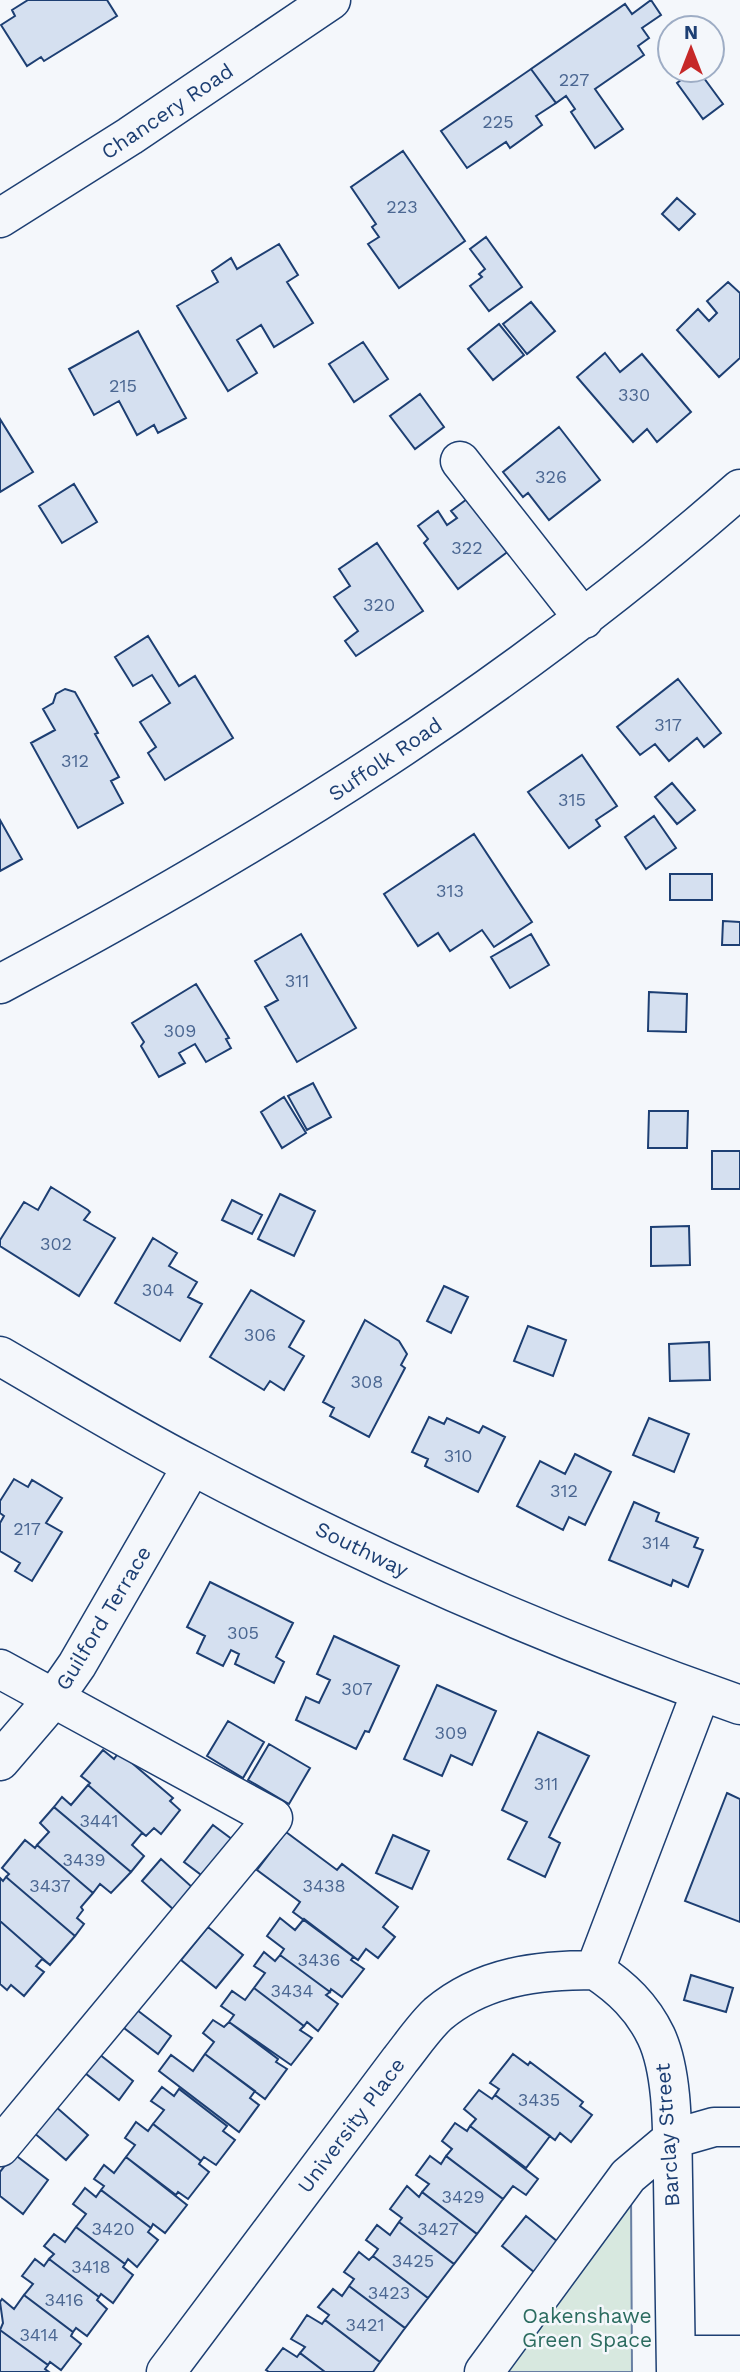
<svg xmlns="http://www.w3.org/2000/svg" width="740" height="2372" viewBox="0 0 740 2372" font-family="'Work Sans',sans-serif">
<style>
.green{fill:#d7e8df;stroke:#687fa3;stroke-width:2}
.building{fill:#d5e0f0;stroke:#1d3f73;stroke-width:2}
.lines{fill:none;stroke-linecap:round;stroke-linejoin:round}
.minor-casing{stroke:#1d3f73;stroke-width:41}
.minor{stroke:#f4f7fb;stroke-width:38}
.labels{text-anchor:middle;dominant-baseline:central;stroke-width:5;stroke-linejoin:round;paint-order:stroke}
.number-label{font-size:18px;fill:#4b6792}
.street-label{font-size:21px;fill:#1d3f73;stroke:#f4f7fb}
.park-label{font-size:21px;fill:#2c6c60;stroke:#f4f7fb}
</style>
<rect width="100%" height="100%" fill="#f4f7fb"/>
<path class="green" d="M631 2191 632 2372H499Z"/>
<path class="building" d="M28 0H107L117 16 44 61 41 57 27 66 1 25 15 16 12 10Z
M651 0 661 15 642 28 649 38 638 46 644 55 595 89 623 129 595 148 571 112 575 109 566 96 556 103 531 69 625 4 632 14Z
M531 69 556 103 536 116 542 125 510 148 506 142 467 168 441 131Z
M694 70H698L723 104 703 119 677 83Z
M403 151 465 241 399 288 368 244 379 237 372 227 376 224 351 187Z
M677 198 695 214 679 230 662 214Z
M486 237 522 287 489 311 470 286 482 277 479 274 485 269 470 249Z
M279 244 298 275 287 282 313 323 274 347 261 325 237 340 257 373 228 391 177 306 218 282 212 271 231 258 237 269Z
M728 282 740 293V358L719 377 677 330 698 309 709 321 717 313 707 301Z
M531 302 555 331 527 354 503 324Z
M499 324 524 355 493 380 468 349Z
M138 331 186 418 158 433 154 425 137 435 119 401 94 415 69 369Z
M363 342 388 379 354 402 329 364Z
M605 353 620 372 642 354 691 412 657 442 647 429 633 442 577 377Z
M420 394 444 427 415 449 390 416Z
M0 419 33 472 0 492Z
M559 427 600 480 549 520 528 493 523 497 503 472Z
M74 484 97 522 62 543 39 506Z
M467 499 510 550 458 589 424 543 428 539 418 526 438 511 447 525 457 518 451 511Z
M377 543 423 611 356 656 345 641 358 631 334 597 350 586 339 569Z
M148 636 179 686 195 676 233 738 165 780 148 753 156 747 140 722 170 703 152 675 133 686 115 657Z
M678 679 721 733 704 747 697 738 669 761 655 744 640 755 617 727Z
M65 689 75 692 98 733 95 734 119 777 111 781 123 803 78 828 31 743 55 730 43 709 53 703 56 694Z
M582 755 617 806 596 820 600 826 569 848 528 792Z
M672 783 695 810 677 824 655 797Z
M654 816 676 848 646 869 625 837Z
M0 820 22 859 0 871Z
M474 834 532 922 494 947 482 930 450 951 438 933 418 946 384 894Z
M670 874H712V900H670Z
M723 921 740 922V945H722Z
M301 934 356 1028 297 1062 265 1007 278 1000 255 961Z
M531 934 549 965 510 988 491 957Z
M196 984 229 1038 226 1039 231 1048 206 1062 195 1044 179 1053 185 1063 159 1077 141 1046 144 1042 132 1023Z
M649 992 687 994 686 1032 648 1031Z
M313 1083 331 1117 307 1130 288 1096Z
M284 1097 306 1133 282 1148 261 1112Z
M649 1111H688L687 1148H648Z
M712 1151H740V1189H712Z
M51 1187 88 1210 90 1212 84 1220 115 1238 79 1296 0 1246V1240L24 1202 38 1210Z
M280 1194 315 1211 294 1256 258 1239Z
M232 1200 262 1215 252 1234 222 1220Z
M689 1226 690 1265 651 1266V1227Z
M153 1238 177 1253 169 1266 197 1282 188 1297 202 1304 180 1341 115 1303Z
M444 1286 468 1297 451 1333 427 1321Z
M251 1290 304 1321 289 1347 304 1356 284 1390 270 1381 264 1390 210 1357Z
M365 1320 399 1341 407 1354 401 1365 405 1368 369 1437 330 1416 334 1408 323 1402Z
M528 1326 566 1340 553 1376 514 1361Z
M709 1342 710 1380 670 1381 669 1344Z
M429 1417 444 1424 447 1418 479 1433 483 1426 505 1437 478 1492 425 1466 428 1459 412 1452Z
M649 1418 689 1434 674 1472 633 1455Z
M575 1454 611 1472 585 1525 569 1517 563 1530 517 1506 540 1461 565 1474Z
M14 1479 28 1487 32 1480 62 1498 46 1523 62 1532 32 1581 15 1571 20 1563 0 1551V1523L4 1516 0 1513V1501Z
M634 1502 659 1513 656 1521 698 1538 694 1547 703 1550 688 1587 673 1580 671 1586 609 1560Z
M210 1582 293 1623 276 1657 284 1662 274 1683 235 1664 239 1654 231 1650 223 1666 197 1653 205 1636 187 1627Z
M334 1636 399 1666 369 1732 365 1731 356 1749 296 1720 306 1697 319 1703 330 1680 317 1674Z
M437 1685 496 1711 472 1765 451 1755 442 1776 404 1759Z
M228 1721 264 1742 243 1778 207 1756Z
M538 1732 589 1756 549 1837 560 1843 545 1877 508 1859 527 1822 502 1810Z
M269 1744 310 1768 289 1804 248 1780Z
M103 1750 114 1759 119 1752 173 1798 170 1801 180 1810 161 1834 154 1828 146 1836 88 1785 90 1783 81 1776Z
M88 1785 146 1836 142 1833 132 1845 144 1856 131 1872 54 1807 62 1797 71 1805Z
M727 1793 740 1799V1922L685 1901Z
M54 1807 131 1872 111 1893 100 1884 93 1893 37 1845 49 1832 40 1823Z
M213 1825 233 1840 204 1877 184 1862Z
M286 1832 337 1870 342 1864 398 1907 383 1927 395 1937 378 1958 366 1949 358 1960 293 1912 300 1902 257 1870Z
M393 1835 429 1851 412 1889 376 1873Z
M25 1840 35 1848 37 1845 93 1893 81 1907 83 1910 77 1918 84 1924 75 1936 6 1877 9 1874 2 1868Z
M161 1859 193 1888 174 1910 142 1881Z
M6 1877 75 1936 50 1965 0 1921V1878L3 1881Z
M280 1918 295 1930 304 1919 358 1960 353 1957 351 1960 364 1969 342 1997 331 1989 330 1992 280 1955 284 1949 267 1936Z
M0 1921 50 1965 42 1959 36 1966 44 1972 24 1996 11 1985 7 1990 0 1984Z
M208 1927 243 1955 216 1988 181 1960Z
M264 1952 275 1961 280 1955 330 1992 326 1995 338 2004 318 2031 307 2022 304 2026 254 1988 265 1973 254 1966Z
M691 1975 733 1988 726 2012 684 2000Z
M254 1988 304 2026 300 2030 312 2038 291 2065 229 2022 234 2015 221 2006 232 1991 245 2000Z
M137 2010 171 2036 158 2054 124 2028Z
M213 2020 224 2027 229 2022 278 2059 276 2062 287 2069 265 2099 205 2054 214 2042 203 2033Z
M99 2054 133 2081 119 2100 85 2073Z
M205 2054 255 2091 250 2098 259 2105 239 2132 159 2071 171 2055 193 2071Z
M513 2054 528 2065 530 2062 583 2102 580 2106 592 2115 571 2142 560 2133 555 2140 495 2095 499 2089 490 2083Z
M162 2087 174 2096 179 2089 227 2126 223 2131 235 2140 216 2165 204 2157 201 2161 153 2124 164 2110 151 2101Z
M479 2090 492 2099 495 2095 550 2136 526 2168 470 2126 476 2119 464 2109Z
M55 2106 88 2135 66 2160 33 2132Z
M136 2122 148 2131 153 2124 201 2161 199 2164 209 2172 188 2199 178 2192 176 2195 126 2157 135 2145 125 2138Z
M455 2123 467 2131 470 2126 538 2179 526 2195 513 2186 503 2199 446 2156 452 2149 442 2141Z
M14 2154 48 2180 23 2214 0 2196V2172Z
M430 2156 441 2164 446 2156 503 2199 477 2234 422 2192 429 2184 416 2175Z
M126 2157 187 2205 165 2233 153 2224 151 2228 101 2190 104 2186 94 2179 104 2165 114 2173Z
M407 2186 419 2197 422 2192 477 2234 454 2264 399 2222 402 2218 390 2209Z
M85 2188 96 2197 101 2190 151 2228 148 2232 158 2240 137 2267 128 2259 125 2264 76 2227 86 2214 73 2204Z
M526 2216 558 2242 534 2272 502 2246Z
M399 2222 454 2264 428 2298 373 2256 378 2249 366 2240 377 2225 390 2235Z
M76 2227 125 2264 123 2267 133 2275 113 2303 101 2294 99 2297 49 2259 54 2254 44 2246 54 2234 65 2242Z
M359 2252 369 2260 373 2256 428 2298 405 2328 349 2286 354 2279 344 2272Z
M35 2259 44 2266 49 2259 99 2297 97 2300 107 2309 87 2336 76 2328 73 2332 24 2295 33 2284 22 2276Z
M349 2286 405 2328 380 2362 325 2320 329 2315 318 2307 333 2289 342 2296Z
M24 2295 73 2332 71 2336 81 2344 61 2370 50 2362 48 2365 0 2330 3 2323 0 2302 2 2299 14 2309Z
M307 2315 322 2324 325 2320 380 2362 373 2372H325L300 2353 305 2347 291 2339Z
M0 2330 48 2365 45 2369 49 2372H0Z
M283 2348 297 2357 300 2353 325 2372H269L266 2370Z"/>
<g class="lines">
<defs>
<path id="minor" d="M0 218 130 136 331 0
M460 461 584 619
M0 984C265 844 514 688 740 489
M0 1356C64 1393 127 1432 193 1466 369 1559 552 1639 740 1705
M0 1669 273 1818 0 2147
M0 1761 54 1698 77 1665 192 1466
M595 1970C622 1988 642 2007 656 2036 674 2074 672 2137 673 2179 674 2243 675 2308 676 2372
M595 1970 701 1692
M676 2355H740
M166 2372 400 2060C412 2045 424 2027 438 2014 483 1976 539 1970 595 1970
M484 2372 628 2176 672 2139 714 2127H740"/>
</defs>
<use href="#minor" class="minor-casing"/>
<use href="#minor" class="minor"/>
</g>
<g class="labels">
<g class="number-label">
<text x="574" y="79">227</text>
<text x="498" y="121">225</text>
<text x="402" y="206">223</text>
<text x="123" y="385">215</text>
<text x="634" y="394">330</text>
<text x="551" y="476">326</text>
<text x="467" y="547">322</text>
<text x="379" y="604">320</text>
<text x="668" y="724">317</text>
<text x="75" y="760">312</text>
<text x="572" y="799">315</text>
<text x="450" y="890">313</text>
<text x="297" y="980">311</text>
<text x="180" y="1030">309</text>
<text x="56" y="1243">302</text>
<text x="158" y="1289">304</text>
<text x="260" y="1334">306</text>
<text x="367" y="1381">308</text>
<text x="458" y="1455">310</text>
<text x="564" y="1490">312</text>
<text x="27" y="1528">217</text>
<text x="656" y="1542">314</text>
<text x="243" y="1632">305</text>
<text x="357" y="1688">307</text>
<text x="451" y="1732">309</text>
<text x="546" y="1783">311</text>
<text x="99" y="1820">3441</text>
<text x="84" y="1859">3439</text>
<text x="50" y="1885">3437</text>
<text x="324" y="1885">3438</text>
<text x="319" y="1959">3436</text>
<text x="292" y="1990">3434</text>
<text x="539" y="2099">3435</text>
<text x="463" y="2196">3429</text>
<text x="113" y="2228">3420</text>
<text x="438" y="2228">3427</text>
<text x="413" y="2260">3425</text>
<text x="91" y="2266">3418</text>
<text x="389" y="2292">3423</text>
<text x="64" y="2299">3416</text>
<text x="365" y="2324">3421</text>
<text x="39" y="2334">3414</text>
</g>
<g class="street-label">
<text transform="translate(167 111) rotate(-34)">Chancery Road</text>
<text transform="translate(385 759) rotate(-34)">Suffolk Road</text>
<text transform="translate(362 1549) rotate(26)">Southway</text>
<text transform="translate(103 1618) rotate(-59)">Guilford Terrace</text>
<text transform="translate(351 2125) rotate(-53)">University Place</text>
<text transform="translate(667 2135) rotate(-94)">Barclay Street</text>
</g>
<g class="park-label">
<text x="587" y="2315">Oakenshawe<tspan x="587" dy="24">Green Space</tspan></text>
</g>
</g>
<g transform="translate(691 49)"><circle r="33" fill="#f4f7fb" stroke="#9eadc5" stroke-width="2"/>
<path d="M0-5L12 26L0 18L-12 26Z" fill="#c62828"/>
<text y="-10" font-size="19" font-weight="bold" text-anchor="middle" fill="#1d3f73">N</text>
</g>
</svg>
